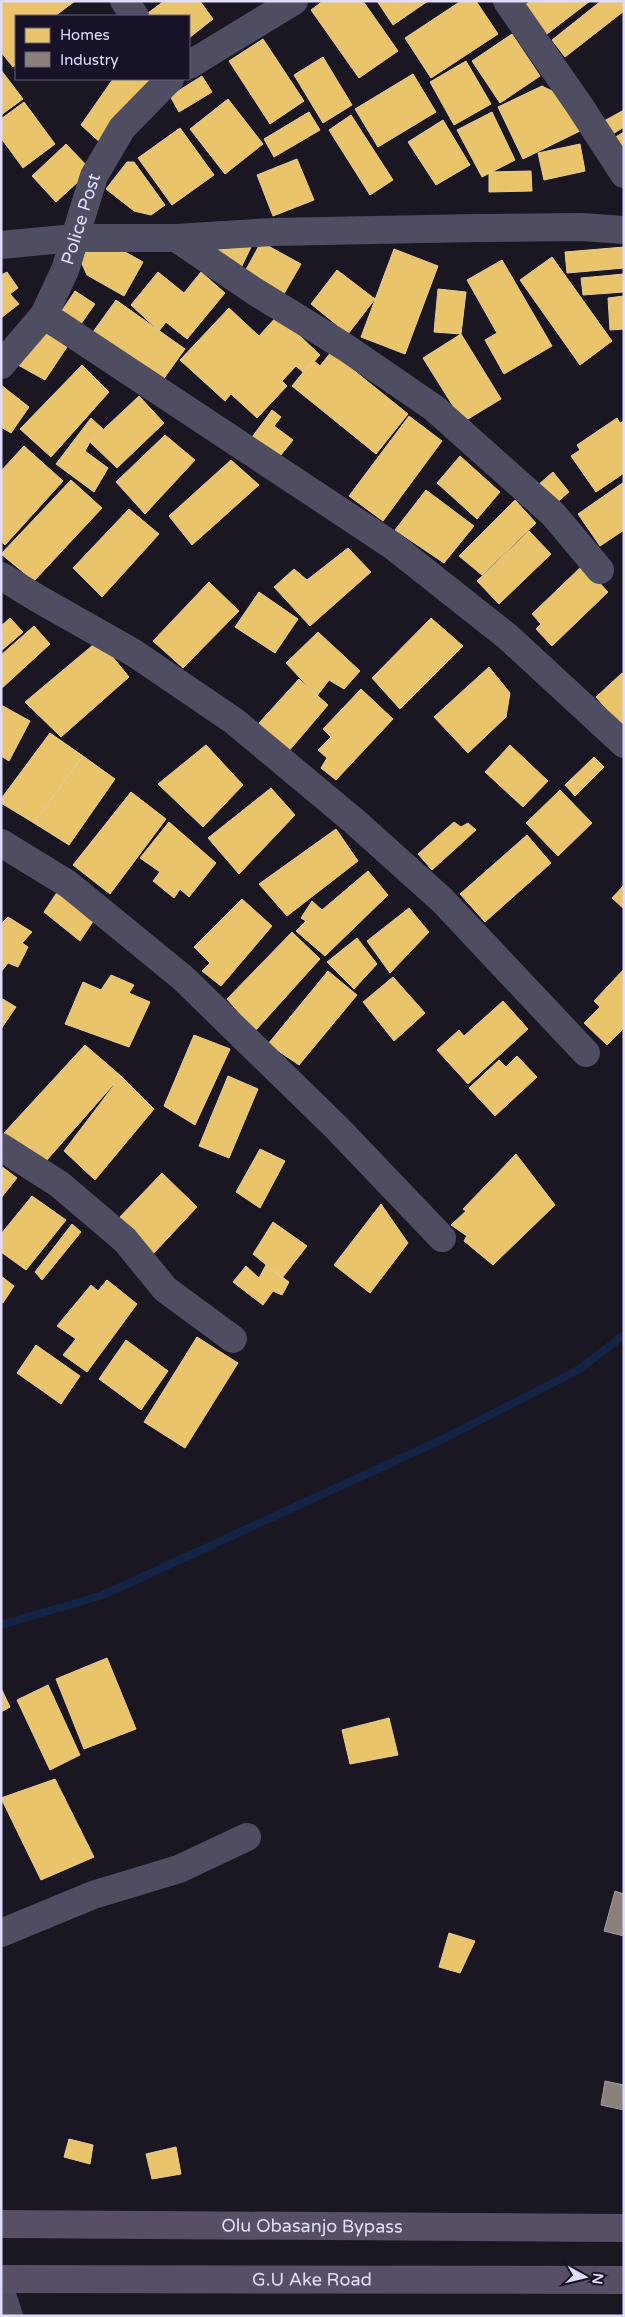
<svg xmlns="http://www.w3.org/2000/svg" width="625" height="2317" viewBox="0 0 625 2317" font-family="'Varela Round',sans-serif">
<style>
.homes{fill:#e9c46a;stroke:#e7cb96}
.industry{fill:#8a817c;stroke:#a49ca2}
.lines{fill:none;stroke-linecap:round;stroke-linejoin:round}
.stream{stroke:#142446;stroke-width:8}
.minor{stroke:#4f4d62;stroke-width:28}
.major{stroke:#584e66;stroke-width:28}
.labels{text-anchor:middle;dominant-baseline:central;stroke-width:5;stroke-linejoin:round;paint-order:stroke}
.street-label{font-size:18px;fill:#e1dbfc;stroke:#171227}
</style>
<rect width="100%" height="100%" fill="#1a1722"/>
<path class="homes" d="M1 1H75L55 16H16V65L13 67 1 52Z
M164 1H200L213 19 189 38V16H144Z
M323 1H363L398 51 359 78 311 10Z
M377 1H428L393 25Z
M461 1H476L498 34 431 78 405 38Z
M530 1H590L547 34 525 5Z
M601 1H624V11L565 57 552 40Z
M512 34 540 76 500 103 472 61Z
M263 39 304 101 270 124 229 61Z
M323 57 352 105 323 123 294 75Z
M466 61 491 104 454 125 430 82Z
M1 70 23 99 1 115Z
M413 74 436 112 378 147 355 109Z
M202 76 212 92 179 112 170 96Z
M113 79H159L104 146 81 125Z
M542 86 566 98 582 130 523 159 498 107Z
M228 99 263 144 225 174 190 129Z
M24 102 55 144 23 168 1 138V119Z
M624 110V127L611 135 604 121Z
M309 112 320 130 274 157 264 139Z
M492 112 515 160 482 177 457 130Z
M351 115 393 180 370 195 329 130Z
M443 120 470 165 436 185 408 142Z
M180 128 214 175 172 205 138 158Z
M624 132V156L614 138Z
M66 144 91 170 56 202 32 176Z
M580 144 585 171 544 180 538 153Z
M297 159 314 200 273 216 257 175Z
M127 162H134L165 205 151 215 134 211 106 189Z
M531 171 532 191 489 192V172Z
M89 240 118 248 143 262 124 296 87 275 82 264Z
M261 242 301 264 281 299 242 277Z
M251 247 239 272 215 249Z
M624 247V268L567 273 565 252Z
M394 249 438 266 405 354 361 337Z
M552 257 612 341 580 365 520 280Z
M502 260 552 346 504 374 485 340 497 333 467 280Z
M337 270 375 299 348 334 311 304Z
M7 272 18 288 10 294 19 304 1 318V275Z
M158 272 184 293 201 272 225 293 187 339 166 322 159 331 131 305Z
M624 274V292L583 295 581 278Z
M438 289 466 292 461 334 434 332Z
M75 291 95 304 78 328 59 315Z
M624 296V329L610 330 608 298Z
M116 300 185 349 162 381 93 332Z
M229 308 259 336 278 315 320 355 304 373 296 366 282 381 287 386 257 418 231 394 225 401 180 360Z
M37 328 67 347 45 380 9 360Z
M461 334 501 399 463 422 423 358Z
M331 352 408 414 376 454 292 386 313 360 320 366Z
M82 365 109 392 51 457 20 429Z
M1 385 29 407 11 433 1 427Z
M139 396 164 423 117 468 90 442Z
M272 410 281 417 274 426 293 440 276 461 250 440Z
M409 416 442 441 383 521 349 496Z
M91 418 103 429 90 442 85 451 108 468 94 492 56 464Z
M617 418 620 423 624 421V473L596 492 571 456 580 450 577 445Z
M165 435 195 460 145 514 116 482Z
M24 446 63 481 5 545 1 541V471Z
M460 456 500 492 477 519 437 483Z
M231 460 259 485 192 545 169 516Z
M553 472 569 492 554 505 538 485Z
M71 480 102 508 34 581 1 554Z
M624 482V530L600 546 578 514Z
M426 490 474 526 444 563 395 530Z
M515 500 536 523 482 575 459 556Z
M129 509 159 534 102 597 73 568Z
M529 531 551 554 499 604 477 581Z
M348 548 371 572 310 626 274 587 294 569 307 580Z
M583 565 608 592 552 646 536 629 541 624 532 614Z
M209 582 239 611 183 668 153 641Z
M259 592 298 619 275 653 235 627Z
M10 618 23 632 1 651V626Z
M431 618 463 646 400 709 372 678Z
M34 626 50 644 1 689V655Z
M318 632 360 671 344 689 329 680 317 696 286 663Z
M99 640 129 677 61 737 25 702Z
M489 667 510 693 506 717 468 753 434 717Z
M622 673 624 675 623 728 596 697Z
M299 679 328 705 288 752 259 723Z
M361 689 393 719 336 780 321 768 327 758 318 750 331 737 323 729Z
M1 705 30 721 9 761 1 756Z
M50 733 83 756 34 823 1 803V799Z
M206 745 243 785 203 827 158 784Z
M510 745 548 781 523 807 485 772Z
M83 756 115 779 69 845 34 823Z
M594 757 604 767 575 796 565 785Z
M271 788 295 815 239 874 208 838Z
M560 790 592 823 558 856 526 823Z
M131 792 166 819 110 894 73 865Z
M169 822 216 863 189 897 180 889 174 898 153 881 160 872 140 858Z
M454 822 461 827 468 823 476 830 432 870 418 854Z
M336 829 358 861 287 916 259 884Z
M527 835 551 863 485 922 460 894Z
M368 871 388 895 325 956 296 931 306 921 301 918 312 901 322 910Z
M624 885V909L612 898Z
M58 891 94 920 80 941 44 912Z
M242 899 272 926 221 986 202 971 210 963 194 947Z
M409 908 429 932 390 973 367 941Z
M8 917 32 932 22 943 28 947 18 967 8 963 1 972V924Z
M292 932 320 959 255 1031 227 999Z
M357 938 377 964 354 989 327 962Z
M624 969V1028L607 1045 584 1023 600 1007 594 1001Z
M328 971 357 995 299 1065 268 1044Z
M111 975 134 985 129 993 150 1002 129 1047 65 1024 83 982 101 990Z
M393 977 425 1013 394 1041 363 1002Z
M1 998 16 1007 1 1029Z
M503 1001 528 1029 468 1084 437 1050 459 1030 464 1036Z
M194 1035 230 1049 195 1125 164 1106Z
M85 1045 121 1076 46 1161 4 1133Z
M517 1056 537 1077 495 1116 469 1088 499 1060 506 1067Z
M121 1076 154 1109 95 1180 64 1151Z
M228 1076 258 1089 229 1158 199 1146Z
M260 1149 285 1161 260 1208 236 1192Z
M516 1154 555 1205 493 1265 464 1241 467 1236 451 1225 466 1211 463 1209Z
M1 1166 17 1178 1 1198Z
M162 1173 197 1207 153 1254 117 1220Z
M32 1196 66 1220 26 1270 1 1252V1234Z
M381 1204 408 1243 370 1293 334 1265Z
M273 1222 307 1246 282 1278 253 1254Z
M72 1224 81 1232 42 1280 35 1272Z
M266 1265 289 1282 282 1295 273 1291 263 1305 233 1282 246 1266 259 1278Z
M1 1276 14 1286 3 1303 1 1302Z
M107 1280 137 1304 87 1372 63 1355 76 1339 57 1326 91 1285 98 1291Z
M197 1337 238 1363 185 1448 144 1422Z
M126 1340 168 1371 141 1410 99 1379Z
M36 1345 80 1376 61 1404 17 1373Z
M107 1658 136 1729 84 1749 56 1679Z
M48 1685 80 1755 50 1770 17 1700Z
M1 1688 10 1707 1 1712Z
M389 1718 398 1755 350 1764 342 1730Z
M55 1779 94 1857 41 1880 1 1798Z
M449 1933 475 1941 460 1973 439 1967Z
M69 2139 93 2145 90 2164 64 2157Z
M176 2147 181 2174 152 2179 146 2154Z"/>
<path class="industry" d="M615 1891 624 1894V1936L604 1931Z
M605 2081 624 2085V2110L601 2105Z"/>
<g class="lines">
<path class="stream" d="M1 1625 103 1595 445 1438 578 1370 624 1335"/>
<g class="minor">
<path d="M124 1 135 16"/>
<path d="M507 1 579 105 624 174"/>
<path d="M189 65 294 1"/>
<path d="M176 238 254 291 345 347 434 408 553 514 600 570"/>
<path d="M1 245 74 238H176L272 232 477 228 582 227 624 230"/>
<path d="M44 315 393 546 508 637 624 744"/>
<path id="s1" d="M1 365 44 315 65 270 94 176 122 128 170 79"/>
<path d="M1 576 37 598 134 653 234 721 354 821 442 900 586 1053"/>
<path d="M1 843 68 884 183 978 337 1128 442 1238"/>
<path d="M1 1147 59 1184 125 1240 165 1289 233 1339"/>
<path d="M1 1933 93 1895 179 1869 247 1837"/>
<path d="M1 2292 9 2316"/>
</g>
<g class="major">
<path id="s2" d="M1 2224 624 2228"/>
<path id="s3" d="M1 2279 624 2280"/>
</g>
</g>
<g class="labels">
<g class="street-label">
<text stroke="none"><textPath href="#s1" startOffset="169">Police Post</textPath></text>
<text stroke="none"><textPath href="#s2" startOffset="311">Olu Obasanjo Bypass</textPath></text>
<text stroke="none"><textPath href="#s3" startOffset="311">G.U Ake Road</textPath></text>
</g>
</g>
<rect width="625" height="2317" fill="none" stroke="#e1dbfc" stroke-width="5"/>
<rect x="15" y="15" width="175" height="65" fill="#171227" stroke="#68627c"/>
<rect x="25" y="28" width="25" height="15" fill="#e9c46a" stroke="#68627c"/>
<text x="60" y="40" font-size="15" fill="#e1dbfc">Homes</text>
<rect x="25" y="52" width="25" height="15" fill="#8a817c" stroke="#68627c"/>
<text x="60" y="65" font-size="15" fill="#e1dbfc">Industry</text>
<g transform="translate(585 2277) rotate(98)" stroke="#171227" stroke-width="4" paint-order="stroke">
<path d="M0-4L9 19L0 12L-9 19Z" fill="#e1dbfc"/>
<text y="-8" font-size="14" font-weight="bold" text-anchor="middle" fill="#e1dbfc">N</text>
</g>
</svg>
